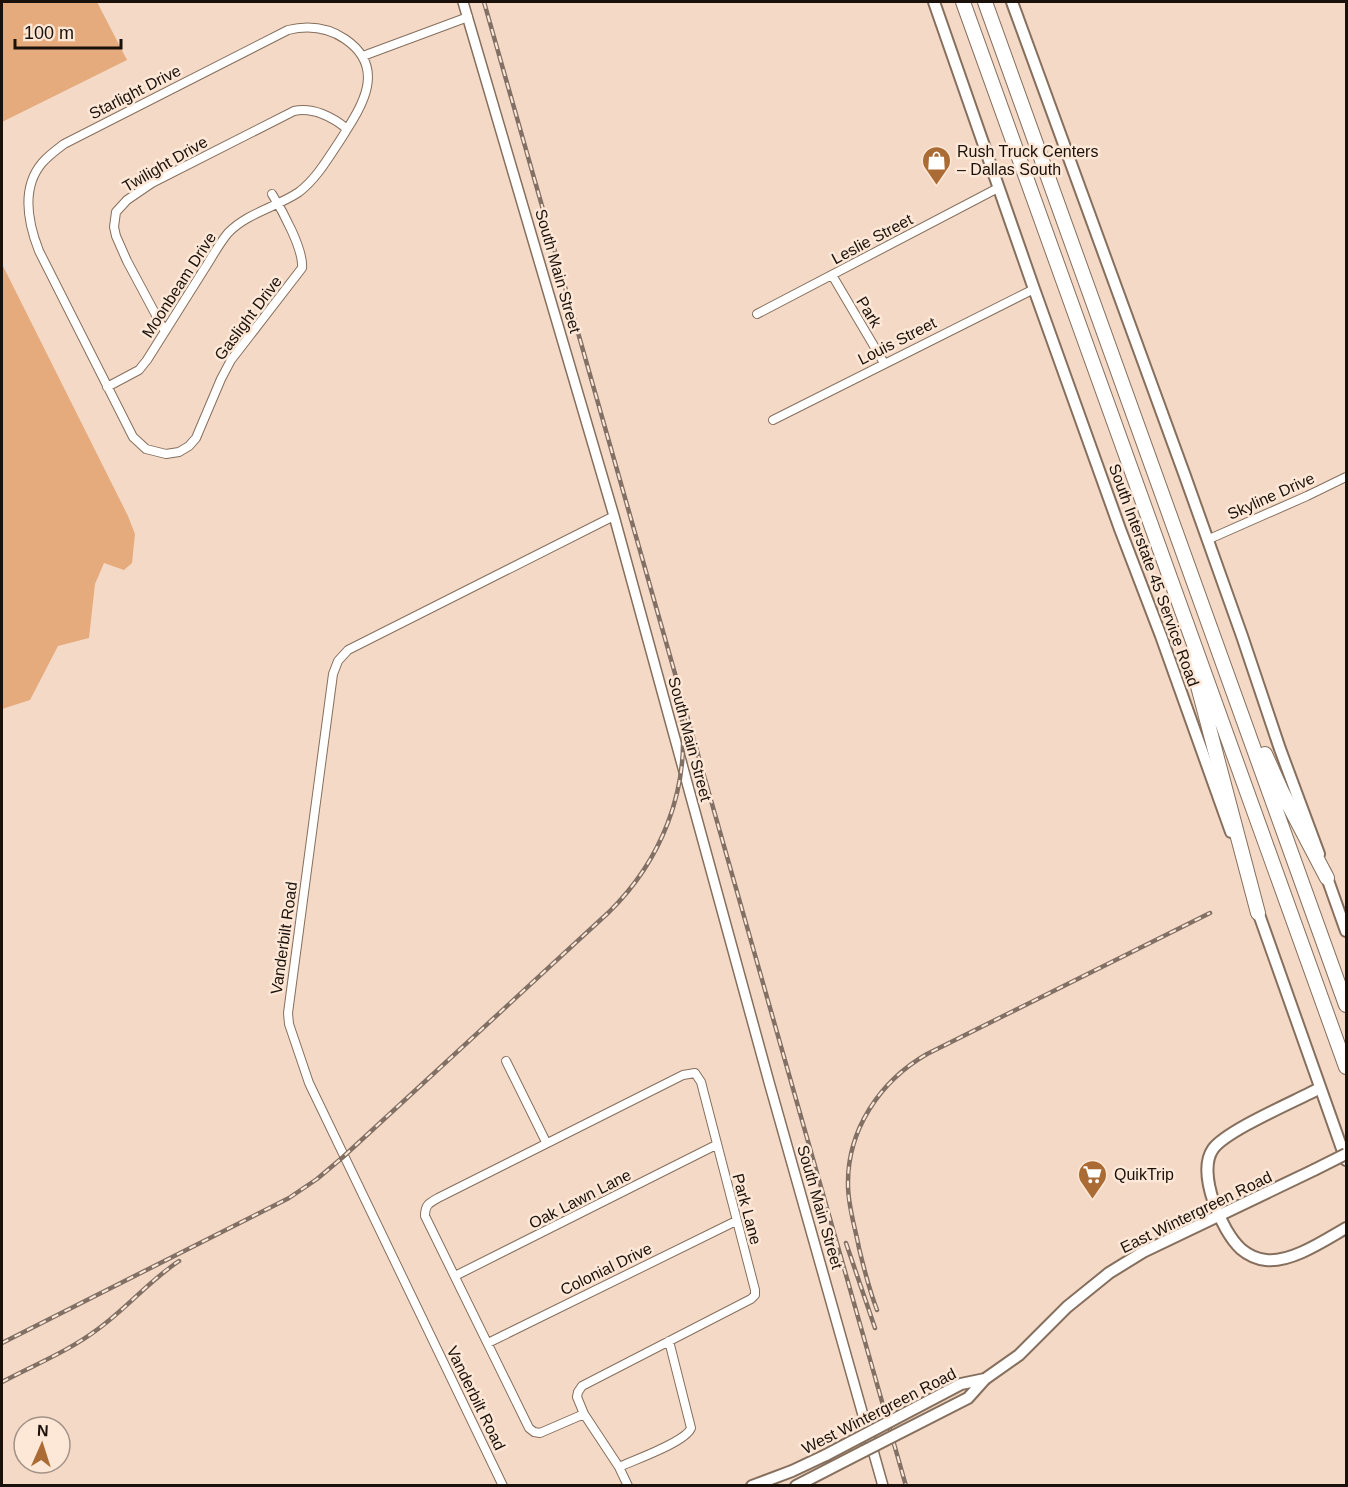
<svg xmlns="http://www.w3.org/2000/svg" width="1348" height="1487" viewBox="0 0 1348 1487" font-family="Helvetica,sans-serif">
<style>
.green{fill:#e6ab7d}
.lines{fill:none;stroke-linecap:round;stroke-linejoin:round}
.minor-casing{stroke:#866f5d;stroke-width:10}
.tertiary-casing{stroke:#866f5d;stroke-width:12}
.secondary-casing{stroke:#866f5d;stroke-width:14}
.motorway-casing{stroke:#866f5d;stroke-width:16}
.minor{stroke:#fff;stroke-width:8}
.tertiary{stroke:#fff;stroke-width:9}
.secondary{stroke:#fff;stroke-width:10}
.motorway{stroke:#fff;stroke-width:14}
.rail-casing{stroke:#827064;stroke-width:4.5}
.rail{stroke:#fde8d8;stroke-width:2;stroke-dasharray:7;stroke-linecap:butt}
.secondary-bridge-casing{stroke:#866f5d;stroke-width:14;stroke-linecap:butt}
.secondary-bridge{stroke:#fff;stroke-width:10}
.labels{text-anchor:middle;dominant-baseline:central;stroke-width:5;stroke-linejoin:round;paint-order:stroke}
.street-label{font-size:16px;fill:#1a110a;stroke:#fde8d8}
.poi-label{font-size:16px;fill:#1a110a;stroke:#fde8d8;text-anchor:start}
</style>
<rect width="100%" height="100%" fill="#f4d9c6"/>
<path class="green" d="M2 2H97L127 60 2 122Z
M2 264 128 516 135 534 132 563 124 570 104 563 95 584 89 638 58 646 30 700 2 709Z"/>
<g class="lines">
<defs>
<path id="minor" d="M363 56 468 17
M832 275 884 363
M757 314 998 188
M164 330 127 261 116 236 114 227 116 212 127 200 152 183 294 111C313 107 333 117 347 129
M107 387 139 370 147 360C165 331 184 301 203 271 211 259 218 245 228 233 247 213 277 207 299 192 316 179 327 160 339 142 360 109 389 69 345 39 327 27 309 25 288 30L64 144C56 150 48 156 42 163 21 188 28 223 39 251L133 437 146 449 166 454 179 452 189 446 196 438 221 379 231 360 302 268C304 250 282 210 272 194
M773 420 1034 289
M1207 540 1307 496 1346 477
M506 1061 546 1142
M455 1276 716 1145
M488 1343 736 1221
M584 1414 540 1433 534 1432 529 1428 425 1216C425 1205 429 1203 438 1198L683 1075 695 1073 701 1082 755 1290V1295L751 1299 582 1386 578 1392 577 1397 584 1414 619 1467 628 1486
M619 1467C634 1460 686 1442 691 1428L669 1341
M503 1486 309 1083 289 1024 288 1013 333 674 338 661 348 650 614 516"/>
<path id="tertiary" d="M463 2 614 516 769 1082 883 1486"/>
<path id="secondary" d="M934 2 1034 289 1120 529 1161 636 1231 832
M1012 2 1185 476 1242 636 1280 749 1319 854
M1325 872 1346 931
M1256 906 1346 1160
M1320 1088C1296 1101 1227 1130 1213 1149 1196 1173 1222 1232 1241 1249 1248 1255 1257 1259 1266 1260 1291 1263 1325 1240 1346 1228
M985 1379 1019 1355 1067 1307 1109 1273 1143 1252 1314 1170
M752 1486 792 1471 826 1455
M796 1486 864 1451"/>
<path id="motorway" d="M963 2 1346 1067
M985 2 1346 1005
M1197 657 1194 671 1258 913
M1265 754 1282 792 1327 878"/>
</defs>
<use href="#minor" class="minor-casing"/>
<use href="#tertiary" class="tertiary-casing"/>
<use href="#secondary" class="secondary-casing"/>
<use href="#motorway" class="motorway-casing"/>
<use href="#minor" class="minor"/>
<use href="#tertiary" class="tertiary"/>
<use href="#secondary" class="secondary"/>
<use href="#motorway" class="motorway"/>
<defs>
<path id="rail" d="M484 2 906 1486
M846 1243 875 1328
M877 1310C869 1289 864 1269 859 1248 855 1227 848 1206 848 1185 847 1130 880 1081 927 1054L1210 913
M2 1343 289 1198 317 1179 343 1157 609 912C661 861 689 791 682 719
M2 1382C34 1365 69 1351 98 1329 127 1308 149 1281 179 1261"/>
</defs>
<use href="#rail" class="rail-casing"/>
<use href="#rail" class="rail"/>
<defs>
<path id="secondary-bridge" d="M1314 1170 1346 1154
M864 1451 968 1398 985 1379
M826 1455 961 1384 985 1379"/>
</defs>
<use href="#secondary-bridge" class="secondary-bridge-casing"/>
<use href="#secondary-bridge" class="secondary-bridge"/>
</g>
<defs>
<symbol id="shop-pin" viewBox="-11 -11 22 30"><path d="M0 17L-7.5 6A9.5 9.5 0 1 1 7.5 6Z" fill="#ab6b34" stroke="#fde8d8"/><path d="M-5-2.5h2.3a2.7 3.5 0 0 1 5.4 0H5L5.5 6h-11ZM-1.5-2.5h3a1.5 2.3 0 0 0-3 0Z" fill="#fff"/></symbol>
<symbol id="supermarket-pin" viewBox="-11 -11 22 30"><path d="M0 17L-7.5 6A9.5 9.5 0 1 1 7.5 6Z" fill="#ab6b34" stroke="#fde8d8"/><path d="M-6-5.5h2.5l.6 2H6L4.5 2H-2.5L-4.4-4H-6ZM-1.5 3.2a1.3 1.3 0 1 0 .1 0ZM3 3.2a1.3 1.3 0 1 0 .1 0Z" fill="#fff"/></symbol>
</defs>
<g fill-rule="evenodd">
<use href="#shop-pin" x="920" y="144" width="33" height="45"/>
<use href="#supermarket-pin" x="1076" y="1158" width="33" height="45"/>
</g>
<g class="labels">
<g class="street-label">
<text transform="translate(135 92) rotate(-27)">Starlight Drive</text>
<text transform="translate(165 164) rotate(-30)">Twilight Drive</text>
<text transform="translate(872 239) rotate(-28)">Leslie Street</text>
<text transform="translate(558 271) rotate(74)">South Main Street</text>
<text transform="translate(179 285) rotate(-57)">Moonbeam Drive</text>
<text transform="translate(869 312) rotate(59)">Park</text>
<text transform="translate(248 318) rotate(-53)">Gaslight Drive</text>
<text transform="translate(897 341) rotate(-27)">Louis Street</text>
<text transform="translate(1271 496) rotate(-24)">Skyline Drive</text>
<text transform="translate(1154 575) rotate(70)">South Interstate 45 Service Road</text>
<text transform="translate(690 739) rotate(75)">South Main Street</text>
<text transform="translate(284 938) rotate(-82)">Vanderbilt Road</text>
<text transform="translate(580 1199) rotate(-27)">Oak Lawn Lane</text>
<text transform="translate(820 1207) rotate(74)">South Main Street</text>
<text transform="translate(747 1209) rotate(75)">Park Lane</text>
<text transform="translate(1196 1212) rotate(-26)">East Wintergreen Road</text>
<text transform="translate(606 1269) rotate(-26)">Colonial Drive</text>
<text transform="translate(476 1398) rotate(64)">Vanderbilt Road</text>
<text transform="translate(879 1411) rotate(-27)">West Wintergreen Road</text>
</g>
<g class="poi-label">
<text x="957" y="151">Rush Truck Centers<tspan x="957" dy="18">– Dallas South</tspan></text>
<text x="1114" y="1174">QuikTrip</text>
</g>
</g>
<rect width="1348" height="1487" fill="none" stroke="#1a110a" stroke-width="6"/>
<g transform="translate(42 1445) rotate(3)"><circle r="28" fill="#fde8d8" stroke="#a29286" stroke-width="1.5"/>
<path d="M0-4.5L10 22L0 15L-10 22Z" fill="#ab6b34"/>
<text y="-9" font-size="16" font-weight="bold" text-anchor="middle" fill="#1a110a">N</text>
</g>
<path d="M15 39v9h106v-9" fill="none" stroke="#1a110a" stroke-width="3"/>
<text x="24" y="39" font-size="18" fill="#1a110a" stroke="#fde8d8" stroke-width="4.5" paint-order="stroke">100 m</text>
</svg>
